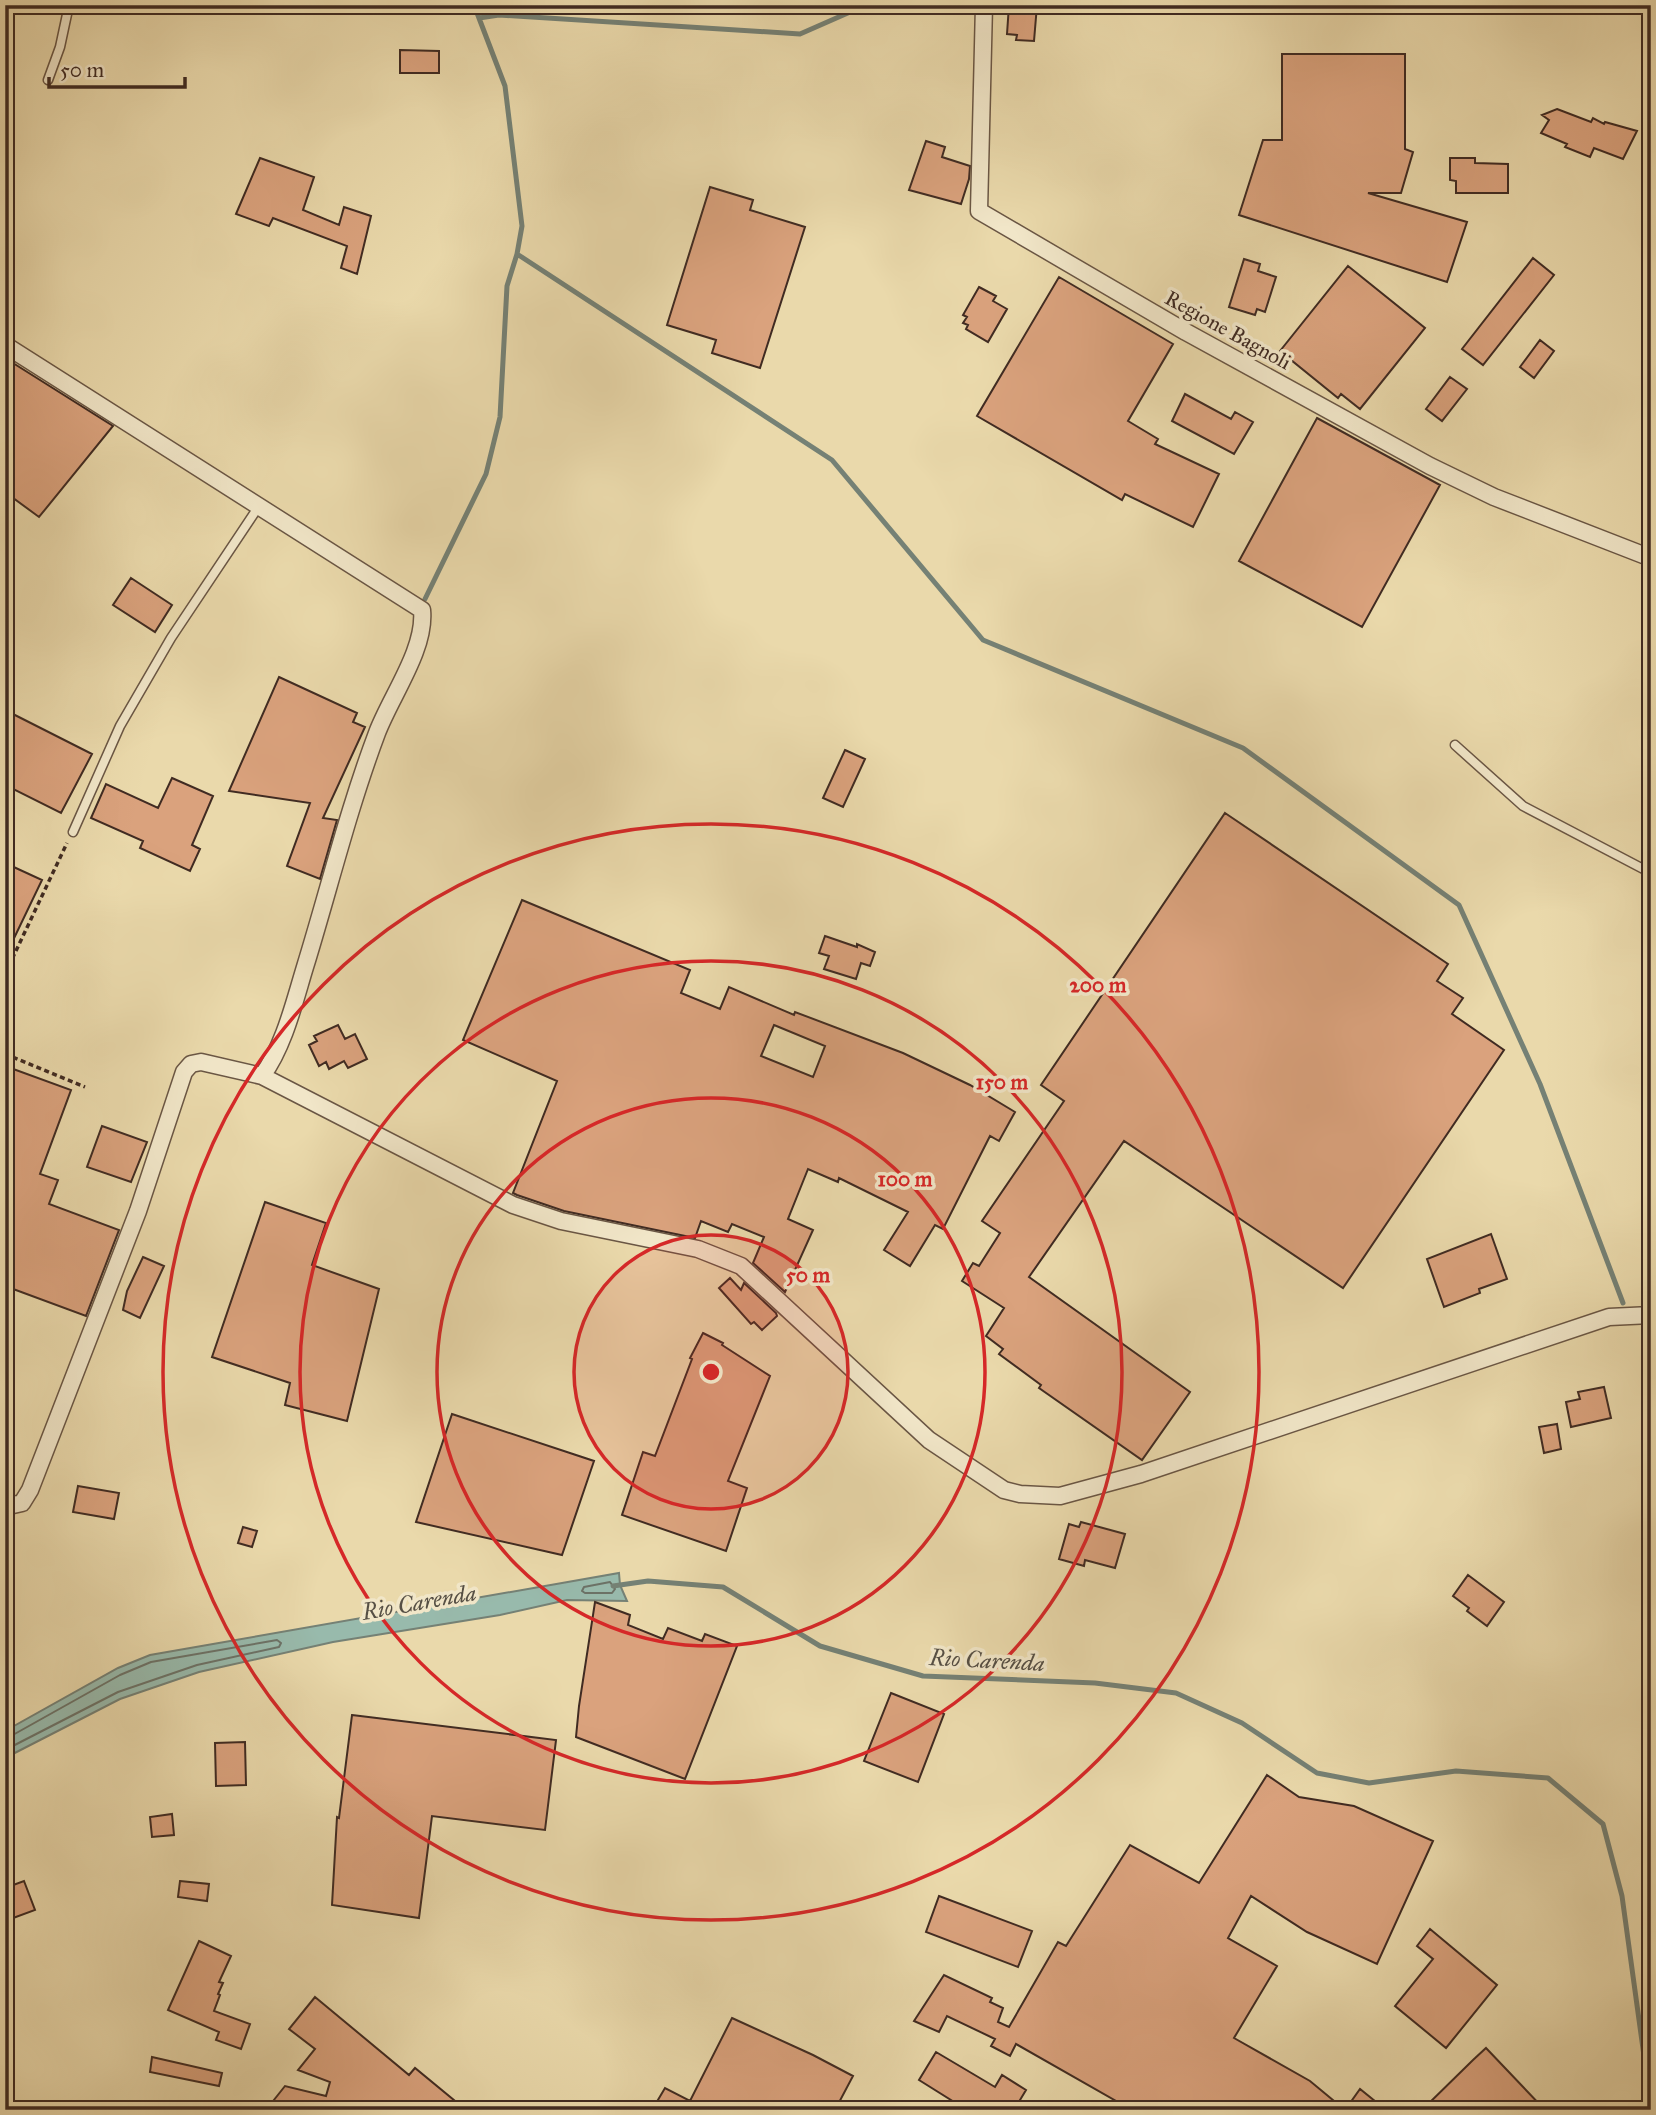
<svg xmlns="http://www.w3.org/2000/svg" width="1656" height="2115" viewBox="0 0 1656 2115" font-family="'IM FELL Great Primer',serif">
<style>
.water{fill:#98baac;stroke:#758175;stroke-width:2}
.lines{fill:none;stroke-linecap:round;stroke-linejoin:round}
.shore{stroke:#6c7267;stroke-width:2}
.stream{stroke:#758175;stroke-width:5}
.building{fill:#daa27d;stroke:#402b22;stroke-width:2;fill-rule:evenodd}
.service-casing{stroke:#6a5644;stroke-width:11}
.minor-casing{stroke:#6a5644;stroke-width:19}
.path{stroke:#402b22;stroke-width:3.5;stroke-dasharray:5 3.5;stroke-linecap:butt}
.service{stroke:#f1e6c8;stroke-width:8}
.minor{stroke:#f1e6c8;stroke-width:16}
.ring{fill:none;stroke:#d62828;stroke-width:3.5}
.labels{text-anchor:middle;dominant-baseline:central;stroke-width:7;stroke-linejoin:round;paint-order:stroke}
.street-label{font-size:21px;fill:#402b22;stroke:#f1e6c8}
.water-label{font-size:23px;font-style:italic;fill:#564f44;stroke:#f1e6c8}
.centre{fill:#d62828;stroke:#f1e6c8;stroke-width:3.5}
.ring-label{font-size:21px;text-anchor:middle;font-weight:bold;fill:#d62828;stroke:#f1e6c8;stroke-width:7;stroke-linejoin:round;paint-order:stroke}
</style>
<rect width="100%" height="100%" fill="#ead9ab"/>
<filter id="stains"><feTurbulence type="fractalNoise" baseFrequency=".00286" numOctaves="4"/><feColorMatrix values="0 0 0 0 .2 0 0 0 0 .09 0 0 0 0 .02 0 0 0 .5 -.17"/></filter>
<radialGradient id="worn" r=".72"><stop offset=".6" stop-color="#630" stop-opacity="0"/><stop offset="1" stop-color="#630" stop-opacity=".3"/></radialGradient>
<path class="water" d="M619 1573 620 1585 627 1601 567 1600 500 1615 333 1642 199 1672 120 1699 5 1758V1731L118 1668 150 1655Z"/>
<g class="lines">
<path class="shore" d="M610 1582 615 1589 612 1593H585L582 1591 584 1587Z
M5 1737 11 1736 120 1675 151 1662 277 1640 281 1643 279 1647 197 1665 118 1692 5 1750"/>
<path class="stream" d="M474 5 505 86 522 226 517 254 832 460 983 640 1243 748 1459 905 1540 1084 1623 1303
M479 18 499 15 800 34 866 5
M425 599 486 474 500 417 507 286 517 254
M613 1586 648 1581 723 1587 820 1646 923 1676 1095 1683 1176 1693 1242 1723 1317 1773 1369 1783 1456 1771 1548 1778 1603 1824 1622 1896 1651 2107"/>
</g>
<path class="building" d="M1009 5H1037L1034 41 1016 40 1017 35 1007 34Z
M400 50 439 51V73H400Z
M1282 54H1405V149L1413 152 1401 193H1368L1467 222 1447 282 1239 215 1263 140H1282Z
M1557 109 1591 122 1593 118 1604 124 1605 122 1637 131 1623 159 1594 148 1590 157 1565 147 1567 144 1541 133 1549 120 1542 115Z
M926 141 945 147 942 157 970 166 969 179 961 204 909 190Z
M260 158 314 177 303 210 339 225 344 207 371 216 357 274 341 268 347 246 273 218 269 226 236 214Z
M1450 158H1475V163L1508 164V193H1456V181L1450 180Z
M710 187 753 200 750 210 805 227 760 368 712 353 716 340 667 325Z
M1533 258 1554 275 1483 365 1462 349Z
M1244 259 1260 264 1258 271 1276 277 1265 312 1257 309 1255 315 1229 307Z
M1348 266 1425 328 1360 409 1341 394 1338 398 1280 351Z
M1059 277 1173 344 1128 421 1158 439 1155 444 1219 474 1193 527 1125 494 1122 500 977 416Z
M979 287 996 296 993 301 1007 309 988 342 966 329 968 325 963 323 967 317 963 315Z
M1540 340 1554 351 1534 378 1520 367Z
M5 358 113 426 39 517 5 492Z
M1450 377 1467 389 1442 421 1426 409Z
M1185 394 1231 419 1235 412 1253 422 1234 454 1172 421Z
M1317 418 1440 485 1362 627 1239 561Z
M131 578 172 605 155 632 113 605Z
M279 677 357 713 353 722 365 727 323 818 337 820 320 879 287 866 310 803 229 791Z
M5 710 92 754 61 813 5 785Z
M845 750 865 759 843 807 823 798Z
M172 778 213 796 192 845 200 849 190 871 140 848 143 841 91 818 106 784 158 808Z
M1225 813 1448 964 1437 981 1463 998 1452 1014 1504 1050 1343 1288 1124 1141 1029 1277 1190 1392 1142 1460 1039 1388 1041 1385 999 1354 1003 1349 986 1336 1004 1308 962 1281 973 1263 979 1266 1000 1233 982 1221 1064 1101 1041 1085Z
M5 863 42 880 5 957Z
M522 900 690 970 681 993 720 1009 729 987 794 1015 795 1012 903 1053 970 1085 1015 1112 999 1141 990 1136 943 1229 935 1225 910 1266 884 1250 908 1212 839 1178 838 1182 808 1169 788 1219 813 1230 785 1292 753 1263 764 1237 732 1224 728 1232 701 1221 695 1238 564 1211 517 1195 513 1193 557 1081 463 1040ZM774 1025 825 1046 813 1077 761 1056Z
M825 936 857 947V944L875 952 870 966 861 963 856 979 824 969 829 956 819 953Z
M338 1025 345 1039 355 1034 367 1059 348 1068 344 1061 329 1069 326 1062 319 1066 309 1045 317 1041 314 1036Z
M5 1066 71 1090 40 1174 58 1180 49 1204 119 1230 86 1316 5 1286Z
M102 1126 147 1142 131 1182 87 1167Z
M265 1202 326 1223 312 1265 379 1289 347 1421 285 1405 290 1383 212 1357Z
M1491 1234 1507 1279 1479 1289 1480 1293 1444 1307 1427 1259Z
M143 1257 164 1266 140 1318 123 1310 127 1291Z
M730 1278 741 1290 744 1283 776 1313 777 1316 762 1330 754 1322 751 1324 719 1288Z
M703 1333 723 1343 722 1345 770 1376 728 1481 747 1488 726 1551 622 1515 643 1452 655 1456 692 1359 690 1358Z
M1604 1387 1611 1418 1571 1427 1566 1402 1580 1399 1578 1392Z
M452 1414 594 1461 562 1555 416 1522Z
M1557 1424 1561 1449 1544 1453 1539 1427Z
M78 1486 119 1493 114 1519 73 1512Z
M1081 1522 1125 1534 1115 1568 1085 1560 1084 1566 1059 1559 1069 1524 1079 1527Z
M243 1527 257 1531 252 1547 238 1543Z
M1468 1575 1504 1602 1487 1626 1467 1611 1469 1608 1453 1596Z
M595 1602 630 1615 628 1625 663 1639 668 1628 702 1641 705 1634 737 1646 685 1779 576 1737 579 1706Z
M891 1693 944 1714 918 1782 864 1761Z
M352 1715 556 1740 545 1830 432 1816 419 1918 332 1905 337 1817 339 1818Z
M245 1742 246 1785 216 1786 215 1743Z
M1267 1775 1299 1797 1354 1806 1433 1841 1377 1964 1307 1932 1251 1896 1228 1938 1277 1966 1234 2038 1310 2081 1345 2110 1360 2089 1386 2110H1132L1016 2044 1010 2056 991 2046 995 2039 947 2016 939 2032 914 2021 944 1975 992 1998 990 2002 1003 2008 998 2022 1009 2027 1058 1942 1066 1946 1130 1845 1199 1883Z
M172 1814 174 1835 152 1837 150 1817Z
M24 1881 35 1910 5 1921V1888Z
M180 1881 209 1884 207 1901 178 1897Z
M939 1896 1032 1931 1018 1967 926 1932Z
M1430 1929 1497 1985 1446 2048 1395 2006 1433 1959 1417 1946Z
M199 1941 231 1956 219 1982 223 1983 218 1994 220 1995 214 2011 250 2024 241 2049 216 2040 219 2032 168 2010Z
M315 1997 409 2075 415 2068 466 2110H266L285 2086 326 2096 330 2082 298 2070 315 2049 289 2029Z
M732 2018 813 2055 853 2076 835 2110H652L665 2088 690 2101Z
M1486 2048 1545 2110H1422L1473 2060Z
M936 2052 995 2087 1002 2075 1026 2090 1014 2110H967L919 2080Z
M152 2057 222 2073 219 2086 150 2072Z"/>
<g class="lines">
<defs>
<path id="service" d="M48 80 60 47 69 5
M1455 745 1523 806 1651 873
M73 832 120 726 171 638 259 506"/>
<path id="minor" d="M984 5 979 211 1186 332 1430 466 1494 497 1651 558
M5 345 422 610C426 649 391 696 377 733 348 810 329 889 305 967 294 1003 284 1046 262 1076L201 1062 191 1064 184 1072 138 1211 30 1490 22 1503 13 1505 5 1504
M262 1076 513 1205 561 1221 698 1249 741 1266 929 1440 1004 1490 1020 1494 1060 1496 1141 1474 1609 1317 1651 1315"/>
</defs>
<use href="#service" class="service-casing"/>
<use href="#minor" class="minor-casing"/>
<path class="path" d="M5 974 67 843
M5 1054 85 1087"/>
<use href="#service" class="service"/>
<use href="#minor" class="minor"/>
</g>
<circle cx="711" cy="1372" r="137" fill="#d62828" fill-opacity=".12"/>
<g class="ring">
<circle cx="711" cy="1372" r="137"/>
<circle cx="711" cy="1372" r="274"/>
<circle cx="711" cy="1372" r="411"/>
<circle cx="711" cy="1372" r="548"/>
</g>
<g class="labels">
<g class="street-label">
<text transform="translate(1228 330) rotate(29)">Regione Bagnoli</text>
</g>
<g class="water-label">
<text transform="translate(419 1602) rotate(-10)">Rio Carenda</text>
<text transform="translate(987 1660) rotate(3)">Rio Carenda</text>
</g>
</g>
<circle cx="711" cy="1372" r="10" class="centre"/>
<g class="ring-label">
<text x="1098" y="992">200 m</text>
<text x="1002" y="1089">150 m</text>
<text x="905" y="1186">100 m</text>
<text x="808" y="1282">50 m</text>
</g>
<rect width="1656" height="2115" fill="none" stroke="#ead9ab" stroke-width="28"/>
<rect x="7" y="7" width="1642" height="2101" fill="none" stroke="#402b22" stroke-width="3.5"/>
<rect x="14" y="14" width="1628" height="2087" fill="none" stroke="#402b22" stroke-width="2"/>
<path d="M49 77v10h136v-10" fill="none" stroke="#402b22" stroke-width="3.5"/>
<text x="60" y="77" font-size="21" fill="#402b22" stroke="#f1e6c8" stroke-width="5" paint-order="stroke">50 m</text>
<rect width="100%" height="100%" filter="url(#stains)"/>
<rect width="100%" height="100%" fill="url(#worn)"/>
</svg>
